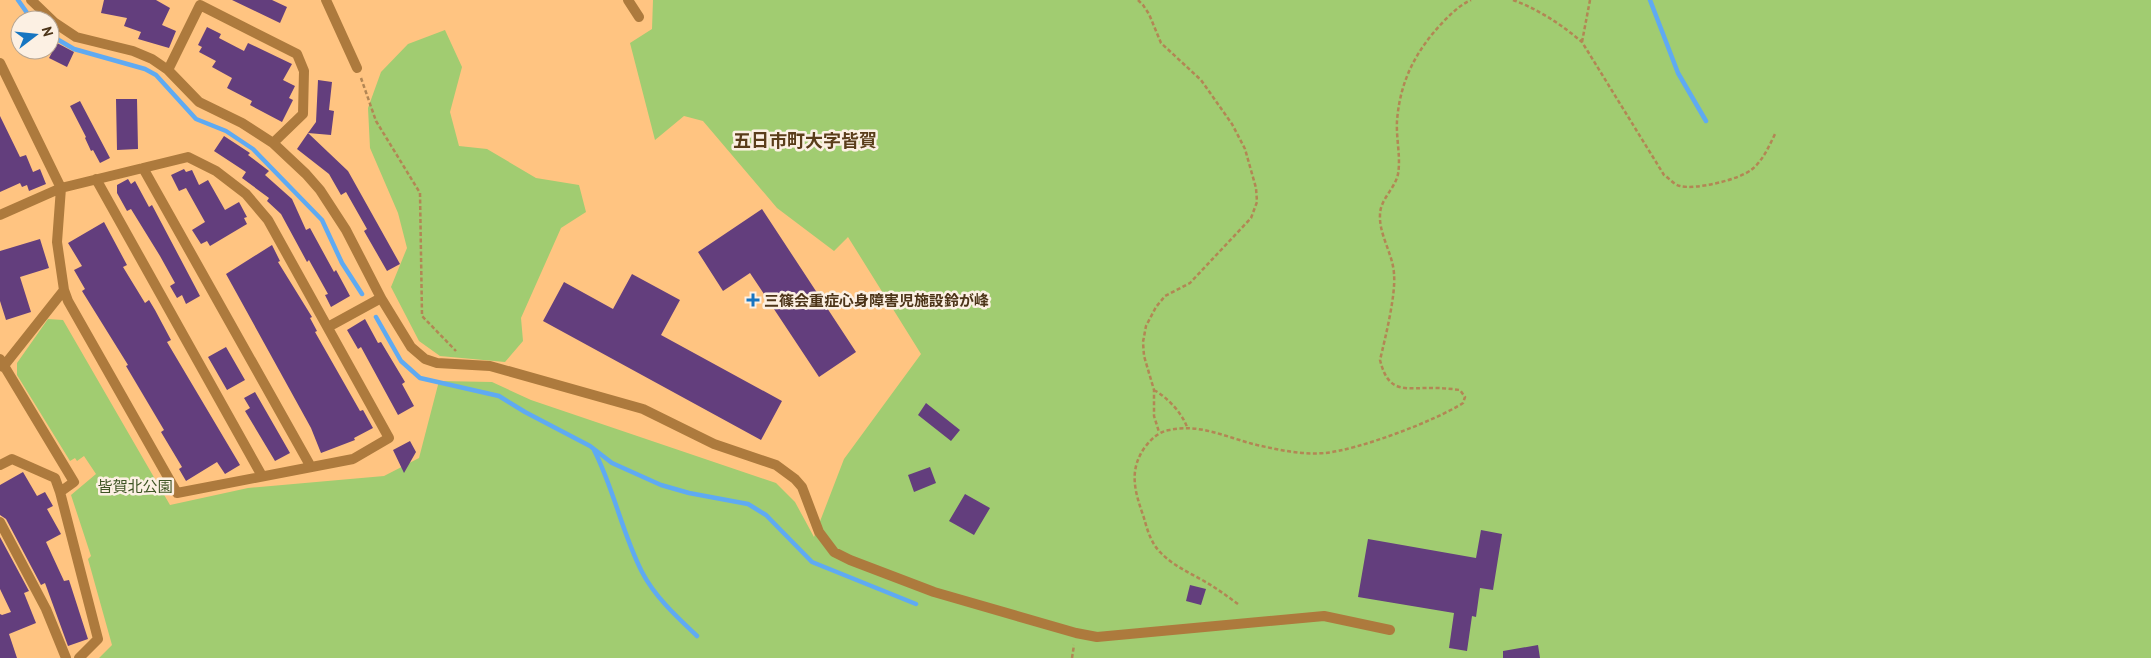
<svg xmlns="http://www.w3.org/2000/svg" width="2151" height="658" viewBox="0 0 2151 658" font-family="'PT Sans','Noto Sans JP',sans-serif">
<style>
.green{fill:#a1cc71}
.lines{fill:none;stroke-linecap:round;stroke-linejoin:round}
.stream{stroke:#5faaf2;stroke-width:4.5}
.building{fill:#633e7d}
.path{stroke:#b28654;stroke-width:2.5;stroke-dasharray:4 2.5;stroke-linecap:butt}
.street{stroke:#ad7a3d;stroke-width:10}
.poi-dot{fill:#1675c1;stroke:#fcf0e3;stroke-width:2}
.labels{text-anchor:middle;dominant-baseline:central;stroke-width:5;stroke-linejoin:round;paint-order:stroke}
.poi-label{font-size:15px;font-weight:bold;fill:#4c3418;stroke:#fcf0e3;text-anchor:start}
.park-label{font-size:15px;fill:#3e5424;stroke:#fcf0e3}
.quarter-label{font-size:18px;font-weight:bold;fill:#5a3d1a;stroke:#fcf0e3}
</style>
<rect width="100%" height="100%" fill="#ffc481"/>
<path class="green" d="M653 0H2151V658H99L112 645 88 559 91 556 71 495 96 474 84 456 77 461 75 458 70 461 17 375V363L48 319 63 320 170 505 248 488 384 476 419 458 439 381 492 382 531 400 776 483 795 502 814 537 844 459 921 354 848 237 834 251 777 208 703 121 684 116 655 140 630 43 652 29Z
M445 30 462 67 450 112 459 146 487 149 536 178 579 185 586 212 561 228 521 318 523 341 505 362 440 356 419 341 391 287 407 248 398 213 370 148 368 108 381 72 408 44Z"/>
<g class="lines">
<path class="stream" d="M18 0 32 20
M1650 0 1678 73 1706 121
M50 35 74 49 145 69 156 75 196 119 226 131 253 149 322 220 342 263 362 294
M376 317 401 361 420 378 499 396 525 412 590 446 612 463 661 485 689 493 748 504 766 515 812 562 916 604
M594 450C614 489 622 533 642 572 655 597 677 617 697 636"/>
</g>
<path class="building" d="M104 0H156L170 8 162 25 176 31 169 48 138 39 141 32 124 26 127 18 101 13Z
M232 0H272L287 7 280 23Z
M207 27 221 34 219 38 244 51 248 43 292 64 283 80 295 86 289 98 293 100 282 122 250 105 252 101 227 88 232 78 212 67 216 61 199 52 202 47 198 45Z
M57 43 74 52 67 67 49 58Z
M318 80 332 82 329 110 334 111 331 135 308 133 316 122Z
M116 99H137L138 149 117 150Z
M80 101 110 158 100 163 93 150 91 151 85 138 86 137 70 106Z
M0 116 20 157 26 155 33 172 40 169 46 184 29 191 27 185 22 187 20 183 0 192Z
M308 133 348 171 400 264 387 271 364 231 367 229 346 192 341 195 329 174 297 149Z
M224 136 250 153 248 155 269 171 265 175 292 199 306 230 310 228 334 272 336 270 350 296 331 307 325 295 328 294 309 260 307 262 281 214 267 201 269 198 242 178 246 172 214 151Z
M184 169 186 172 192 170 199 185 208 180 225 210 239 202 247 217 244 218 247 224 210 246 207 241 201 244 192 230 205 222 186 188 179 191 171 175Z
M128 179 131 184 135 181 149 207 152 205 200 296 186 304 182 295 177 298 170 286 175 283 160 256 131 209 127 211 117 193V185Z
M762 209 856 352 819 377 750 273 723 291 698 252Z
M104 222 127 265 123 267 145 303 149 300 155 310 171 340 167 342 240 465 225 474 217 462 186 481 179 469 182 467 161 432 164 430 126 366 128 365 82 291 85 289 74 270 82 266 68 243Z
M40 239 49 268 20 277 31 312 6 320 0 301V251Z
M272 245 280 261 278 262 312 317 310 318 317 331 315 332 360 411 363 410 373 428 354 438 355 440 321 453 311 428 226 274Z
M632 274 680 300 661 335 782 401 761 440 543 321 564 282 613 309Z
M365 319 378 343 381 342 405 382 402 384 414 406 398 415 361 347 358 349 347 330Z
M226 347 245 380 227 390 208 357Z
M255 392 290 453 275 461 245 411 250 408 244 398Z
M926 403 960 430 951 441 918 415Z
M410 441 416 452 404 473 393 450Z
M930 467 936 483 914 492 908 475Z
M23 472 37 496 45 492 53 506 47 509 61 534 46 542 64 581 69 580 88 639 68 646 45 583 41 585 6 519 0 515V485Z
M965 494 990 508 974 535 949 521Z
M1481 530 1502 534 1493 590 1480 588 1476 617 1472 616 1467 651 1449 648 1454 613 1358 597 1368 539 1476 558Z
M0 537 29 591 24 593 36 623 9 634 17 658H0V614L2 615 11 612 0 589Z
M1190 585 1206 589 1201 605 1186 601Z
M1538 645 1540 658H1503V651Z"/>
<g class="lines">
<path class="path" d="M1138 0 1143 5 1149 14 1161 43 1201 80 1232 124 1245 149 1256 188 1257 202 1251 218 1190 283 1165 296 1156 307 1146 326 1143 342 1144 356 1154 390V416L1159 432
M1513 0C1538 9 1562 25 1582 42L1664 175C1669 178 1674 185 1680 186 1695 190 1738 180 1751 170 1763 161 1769 146 1776 132
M1582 42 1590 0
M361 78 376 121 420 193 422 316 456 351
M1154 390C1167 397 1182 413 1187 427
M1238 604C1227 596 1216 588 1204 581 1188 572 1172 565 1160 552 1151 543 1147 529 1144 518 1135 492 1128 471 1145 447 1152 438 1159 432 1169 430 1200 423 1228 438 1257 445 1280 450 1301 455 1325 453 1358 450 1435 421 1463 403L1465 397 1460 390C1452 389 1444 388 1436 388 1406 387 1389 396 1380 360 1385 339 1396 295 1394 274 1393 254 1379 235 1380 215 1380 199 1395 189 1398 174 1401 157 1396 139 1397 121 1400 81 1416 50 1444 21 1452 13 1460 5 1471 0
M1072 658 1074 645"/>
<path class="street" d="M31 0 55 23 76 37 133 51 152 59 168 70 199 102 242 123 273 143 306 174 320 190 346 230 381 298 411 347 425 359 437 363 490 366 643 409 714 444 776 465 795 479 802 487 819 532 834 552 850 560 934 592 1076 633 1097 637 1324 616 1390 630
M326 0 357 68
M628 0 639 17
M0 63 61 188 57 242 64 290 68 301 177 493 353 459 389 438 268 220 246 194 216 171 188 157 61 188 0 215
M168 70 200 5 297 54 304 71 303 114 273 143
M143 168 311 467
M96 179 262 476
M328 327 381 298
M0 359 74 482 60 492
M3 367 64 290
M0 465 12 459 55 478 60 492 98 639 79 658
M0 522 46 609 66 658"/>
</g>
<path class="poi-dot" d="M750.5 292.5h5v5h5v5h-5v5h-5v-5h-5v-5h5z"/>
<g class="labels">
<g class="poi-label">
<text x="764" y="300">三篠会重症心身障害児施設鈴が峰</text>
</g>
<g class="park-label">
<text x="135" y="486">皆賀北公園</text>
</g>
<g class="quarter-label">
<text x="805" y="140">五日市町大字皆賀</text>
</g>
</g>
<g transform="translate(35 35) rotate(74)"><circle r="24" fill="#fcf0e3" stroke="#b6a592"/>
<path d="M0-4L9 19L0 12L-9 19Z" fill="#1675c1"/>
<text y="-8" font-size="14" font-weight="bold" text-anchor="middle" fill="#4c3418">N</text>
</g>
</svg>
